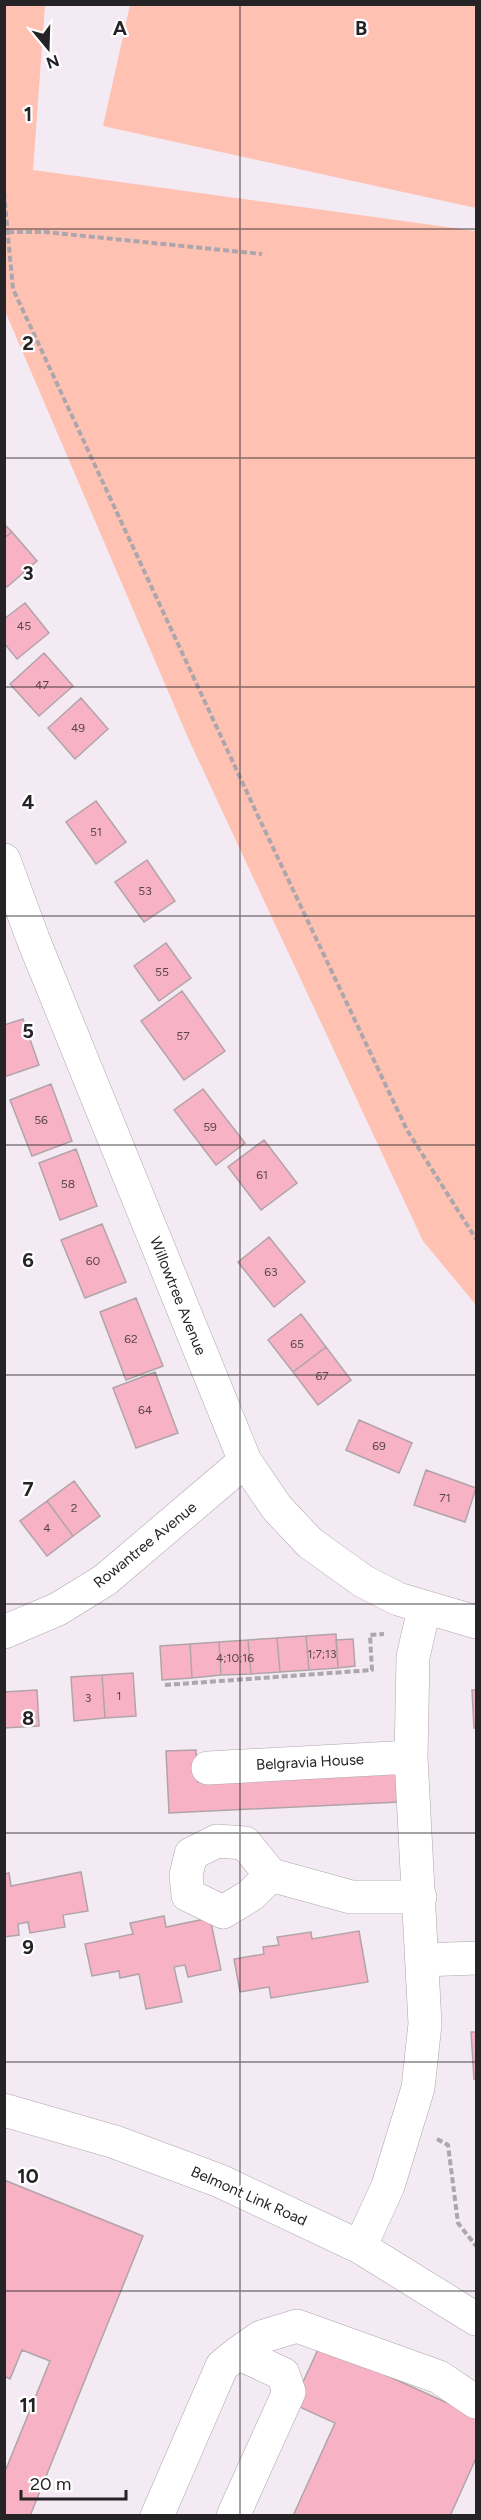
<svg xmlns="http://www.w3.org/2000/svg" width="481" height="2520" viewBox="0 0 481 2520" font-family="Figtree,sans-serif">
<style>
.green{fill:#fec1b2}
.building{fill:#f8b2c6;stroke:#b1a4a8;stroke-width:1.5}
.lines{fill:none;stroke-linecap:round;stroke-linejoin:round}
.minor-casing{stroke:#aea6ae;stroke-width:34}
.path{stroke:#ada6ad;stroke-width:4;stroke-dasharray:6 3;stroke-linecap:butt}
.minor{stroke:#fff;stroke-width:33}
.grid{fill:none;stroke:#262326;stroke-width:1.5;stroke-opacity:0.55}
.labels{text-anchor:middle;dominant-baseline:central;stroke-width:4.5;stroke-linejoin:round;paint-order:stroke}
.number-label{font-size:12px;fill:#5a474e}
.street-label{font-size:15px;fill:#262326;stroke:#fff}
.grid-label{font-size:20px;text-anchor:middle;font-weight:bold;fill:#262326;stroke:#fff;stroke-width:4.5;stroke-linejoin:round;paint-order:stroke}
</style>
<rect width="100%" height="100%" fill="#f3eaf3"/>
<path class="green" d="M4 5H45L33 170 476 231V1305L423 1241 189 740 5 311Z
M130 5H476V208L103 126Z"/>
<path class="building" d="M4 524 12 532 4 538Z
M12 532 37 561 7 587 4 584V538Z
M25 603 49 633 17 659 4 643V619Z
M44 653 73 686 39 716 10 684Z
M81 698 108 729 75 759 48 728Z
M96 801 126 842 96 864 66 822Z
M147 860 175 901 144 922 115 882Z
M166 943 191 978 159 1001 134 966Z
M182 991 225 1051 184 1080 141 1021Z
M23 1019 39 1065 4 1077V1025Z
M51 1084 72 1141 32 1156 10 1100Z
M203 1089 245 1143 216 1165 174 1110Z
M264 1140 297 1183 261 1210 228 1167Z
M76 1149 97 1206 60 1220 39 1163Z
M102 1224 126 1282 85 1298 61 1240Z
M269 1237 305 1282 274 1307 238 1262Z
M136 1298 163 1366 126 1380 100 1312Z
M301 1314 326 1347 293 1372 268 1340Z
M326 1347 351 1380 318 1405 293 1372Z
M155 1372 178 1433 136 1448 113 1388Z
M359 1420 412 1443 399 1473 346 1450Z
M426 1470 476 1488 465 1522 414 1505Z
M74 1481 100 1516 73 1536 47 1501Z
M47 1501 73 1536 47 1556 20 1521Z
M336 1634 338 1668 309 1670 306 1636Z
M306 1636 309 1670 280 1672 277 1638Z
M277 1638 280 1672 251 1674 248 1640Z
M353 1639 355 1666 338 1668 336 1640Z
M248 1640 251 1674 221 1675 219 1642Z
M219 1642 221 1675 192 1678 190 1644Z
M190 1644 192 1678 162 1680 160 1646Z
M133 1673 136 1716 105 1718 102 1675Z
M102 1675 105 1718 74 1721 71 1677Z
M37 1690 39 1726 4 1728V1692Z
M472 1690H476V1728H474Z
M196 1750 198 1782 397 1773 399 1802 169 1813 166 1751Z
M81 1872 88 1911 63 1915 65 1927 30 1933 28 1922 18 1924 19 1935 4 1937V1874L9 1873 11 1886Z
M164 1916 166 1927 210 1918 221 1970 188 1977 185 1965 174 1967 182 2002 146 2009 139 1974 120 1978 119 1971 92 1976 85 1944 133 1934 130 1923Z
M359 1931 368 1982 271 1998 269 1987 240 1992 234 1959 264 1954 263 1947 279 1945 277 1937 311 1932 312 1939Z
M471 2032H476V2079H474Z
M4 2180 143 2236 30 2516H4V2474L50 2361 22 2350 10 2379 4 2376Z
M320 2345 476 2416V2458L450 2516H293L335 2423 293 2404Z"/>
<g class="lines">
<defs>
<path id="minor" d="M4 860 33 939 245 1461 277 1508 310 1543 363 1581 398 1599 476 1622
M4 1632 58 1609 105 1580 245 1461
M208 1768 411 1757
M271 1875 251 1895 223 1912 188 1895 186 1875 191 1854 217 1841 245 1843 271 1875 351 1897H420
M423 1960 476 1958
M4 2110 115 2142 220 2181 360 2247 476 2319
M360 2247 388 2186 418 2088 425 2024 411 1757 413 1657 424 1609
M238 2353 261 2337 297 2326 439 2377 476 2402
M157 2516 222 2366 238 2353 283 2374 289 2392 233 2516"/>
</defs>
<use href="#minor" class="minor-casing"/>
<path class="path" d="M4 193 13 289 258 816 407 1130 476 1239
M8 232H45L262 254
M165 1685 372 1670 370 1635 384 1634
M437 2139 448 2145 458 2223 476 2246"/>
<use href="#minor" class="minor"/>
</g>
<path class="grid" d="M240 4V2516M4 229H476M4 458H476M4 687H476M4 916H476M4 1145H476M4 1375H476M4 1604H476M4 1833H476M4 2062H476M4 2291H476"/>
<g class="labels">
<g class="number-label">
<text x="24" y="626">45</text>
<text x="42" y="685">47</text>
<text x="78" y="728">49</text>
<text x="96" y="832">51</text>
<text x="145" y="891">53</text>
<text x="162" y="972">55</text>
<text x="183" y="1036">57</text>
<text x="41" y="1120">56</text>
<text x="210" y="1127">59</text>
<text x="262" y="1175">61</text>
<text x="68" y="1184">58</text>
<text x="93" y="1261">60</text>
<text x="271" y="1272">63</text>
<text x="131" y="1339">62</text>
<text x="297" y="1344">65</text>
<text x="322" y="1376">67</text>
<text x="145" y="1410">64</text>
<text x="379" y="1446">69</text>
<text x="445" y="1498">71</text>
<text x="74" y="1508">2</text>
<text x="47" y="1528">4</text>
<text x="322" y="1654">1;7;13</text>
<text x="235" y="1658">4;10;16</text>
<text x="119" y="1696">1</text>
<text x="88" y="1698">3</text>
</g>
<g class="street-label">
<text transform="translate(178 1296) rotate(68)">Willowtree Avenue</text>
<text transform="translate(145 1545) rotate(-39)">Rowantree Avenue</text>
<text transform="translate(310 1762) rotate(-3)">Belgravia House</text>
<text transform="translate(249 2196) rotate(24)">Belmont Link Road</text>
</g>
</g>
<g class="grid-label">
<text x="120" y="35">A</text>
<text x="361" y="35">B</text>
<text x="28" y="121">1</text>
<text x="28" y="350">2</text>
<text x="28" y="580">3</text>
<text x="28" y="809">4</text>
<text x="28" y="1038">5</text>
<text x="28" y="1267">6</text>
<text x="28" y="1496">7</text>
<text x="28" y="1725">8</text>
<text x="28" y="1954">9</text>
<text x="28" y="2183">10</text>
<text x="28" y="2412">11</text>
</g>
<rect width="481" height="2520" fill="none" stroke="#262326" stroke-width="12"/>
<g transform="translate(48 48) rotate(161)" stroke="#ffffff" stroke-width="4.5" paint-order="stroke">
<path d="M0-4.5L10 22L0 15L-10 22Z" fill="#262326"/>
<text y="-9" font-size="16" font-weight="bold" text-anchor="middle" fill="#262326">N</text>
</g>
<path d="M21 2490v9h105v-9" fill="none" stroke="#262326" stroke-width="3"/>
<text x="30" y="2490" font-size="18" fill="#262326" stroke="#ffffff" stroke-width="4.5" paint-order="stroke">20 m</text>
</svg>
